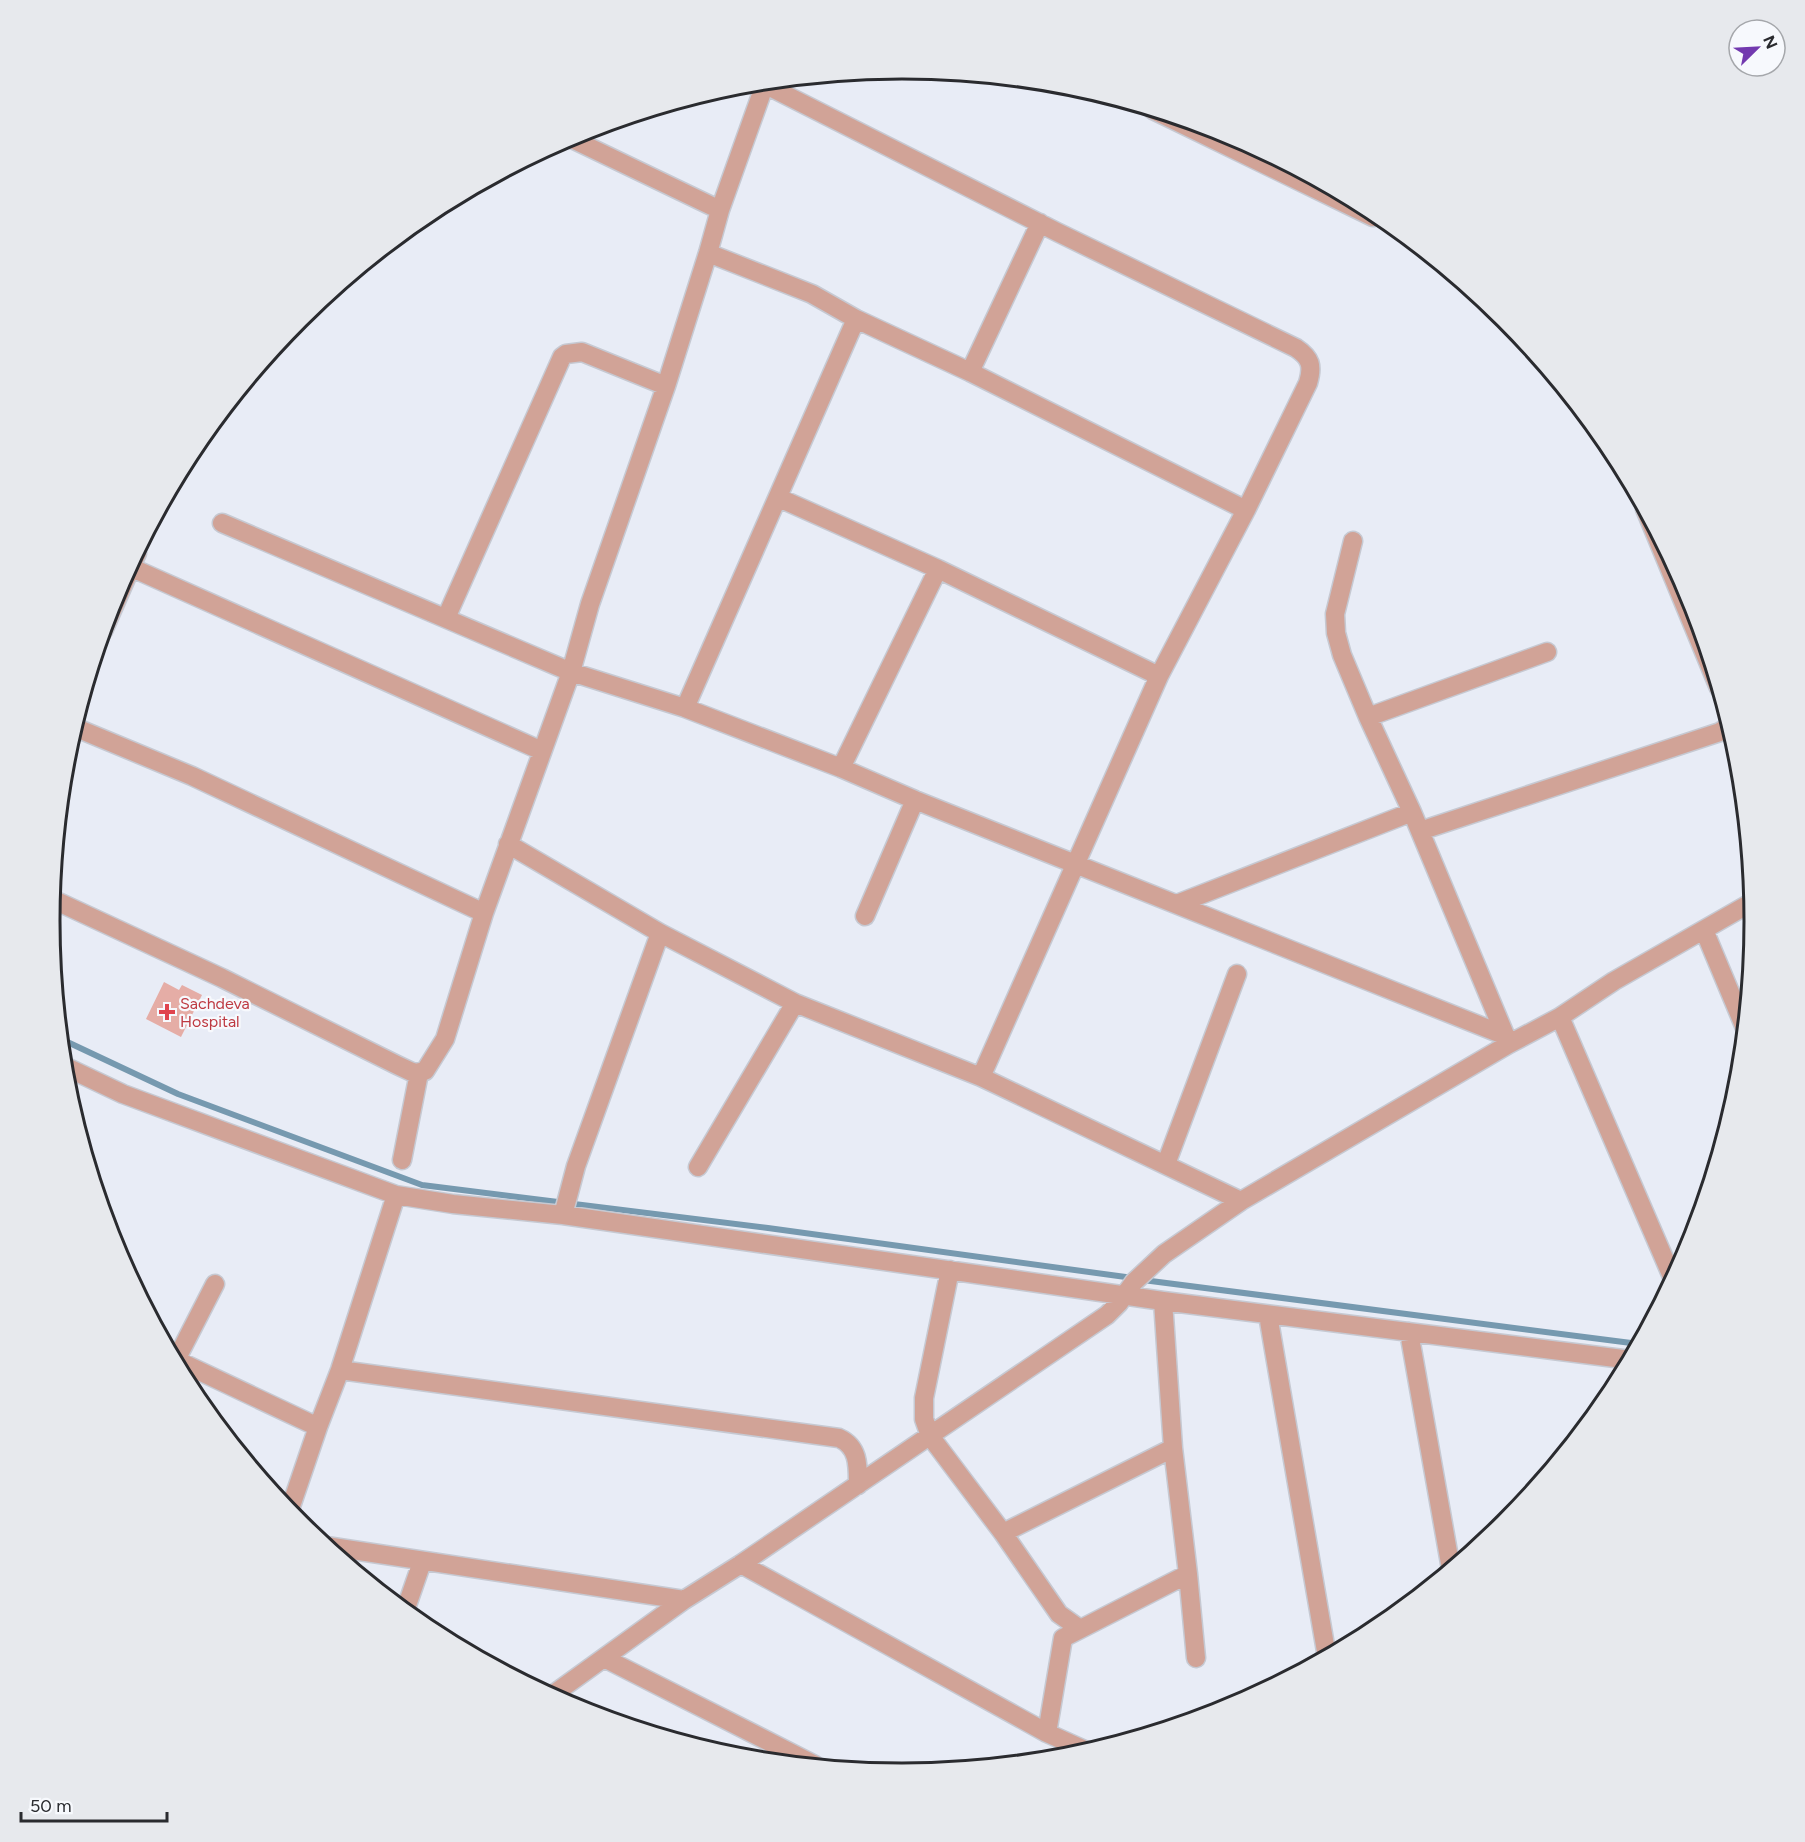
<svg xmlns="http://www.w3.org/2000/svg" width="1805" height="1842" viewBox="0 0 1805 1842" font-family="Figtree,sans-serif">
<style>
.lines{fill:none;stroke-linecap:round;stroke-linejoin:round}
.stream{stroke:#7699af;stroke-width:6}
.building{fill:#e5ada6}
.minor-casing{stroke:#c6c9d2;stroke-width:21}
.minor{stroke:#d1a397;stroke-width:18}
.health-dot{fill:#e0444e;stroke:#f7f9fd;stroke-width:2}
.labels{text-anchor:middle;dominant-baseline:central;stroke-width:4.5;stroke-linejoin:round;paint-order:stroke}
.health-label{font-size:16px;fill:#be3a42;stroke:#f7f9fd;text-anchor:start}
.rim{fill:none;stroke:#2a2b2f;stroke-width:3}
</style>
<rect width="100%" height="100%" fill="#e8ecf6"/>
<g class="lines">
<path class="stream" d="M61 1039 178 1094 422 1185 768 1228 1133 1278
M1143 1280 1639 1344"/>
</g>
<path class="building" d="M164 982 179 990 182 985 202 995 181 1037 146 1019Z"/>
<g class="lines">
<defs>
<path id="minor" d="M760 82 1057 232 1296 348C1311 358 1313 366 1308 383L1246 510 1159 676 981 1077
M1153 110 1373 217
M568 137 720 210
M708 253 812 294 856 319 970 372 1246 510
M970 372 1040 223
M779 498 938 569 1159 676
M1645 509 1719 688
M222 523 571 672 685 708 841 768 915 800 1506 1036
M1353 541 1335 614 1336 633 1342 655 1368 717 1412 812 1508 1042
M130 567 542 751
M446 618 562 357 566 354 582 352 666 386
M103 631 137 553
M685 708 856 319
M1368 717 1547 652
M74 727 192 776 484 913
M841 768 938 569
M1420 831 1720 732 1728 727 1729 721
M508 844 660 933 795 1003 981 1077 1241 1201
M52 899 222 978 397 1065 414 1073 425 1071 445 1039 484 913 571 672 590 604 666 386 708 253 720 210 766 81
M1177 904 1412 812
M865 916 915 800
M1704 930 1745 1028
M1560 1017 1673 1279
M64 1066 123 1094 396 1195 453 1204 563 1215 1163 1301 1631 1360
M402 1160 419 1073
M1166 1164 1237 974
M698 1167 795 1003
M563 1215 576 1166 660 933
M950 1270 924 1398V1419L930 1436 1003 1533 1059 1614 1080 1629
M1163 1301 1173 1448 1188 1574 1196 1658
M1268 1315 1327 1657
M1409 1332 1451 1569
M174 1359 318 1427
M175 1362 215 1284
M340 1370 839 1438C859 1447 858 1466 858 1485
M289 1512 318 1427 340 1370 396 1195
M1003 1533 1173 1448
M326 1546 684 1600
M741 1564 1047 1733 1089 1752
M405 1611 422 1562
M604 1658 815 1765
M551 1696 684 1600 741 1564 1107 1315 1119 1303 1134 1282 1164 1254 1241 1201 1509 1044 1560 1017 1614 981 1754 901
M1047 1733 1063 1638 1188 1574"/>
</defs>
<use href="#minor" class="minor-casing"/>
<use href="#minor" class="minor"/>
</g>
<path class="health-dot" d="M164 1003h6v6h6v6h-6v6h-6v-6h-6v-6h6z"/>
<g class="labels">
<g class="health-label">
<text x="180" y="1003">Sachdeva<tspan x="180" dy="18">Hospital</tspan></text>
</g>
</g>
<path d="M0 0H1805V1842H0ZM60 921a842 842 0 1 1 1684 0a842 842 0 1 1-1684 0Z" fill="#e7e9ed" fill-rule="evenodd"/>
<path class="rim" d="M60 921a842 842 0 1 1 1684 0a842 842 0 1 1-1684 0Z"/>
<g transform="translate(1757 48) rotate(66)"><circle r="28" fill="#f7f9fd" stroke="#a5a7ab" stroke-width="1.5"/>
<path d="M0-4.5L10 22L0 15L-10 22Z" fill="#7239af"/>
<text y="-9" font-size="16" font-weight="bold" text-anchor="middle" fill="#2a2b2f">N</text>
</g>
<path d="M21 1812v9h146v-9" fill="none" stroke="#2a2b2f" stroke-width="3"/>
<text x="30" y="1812" font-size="18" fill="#2a2b2f" stroke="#f7f9fd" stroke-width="4.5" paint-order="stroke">50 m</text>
</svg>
